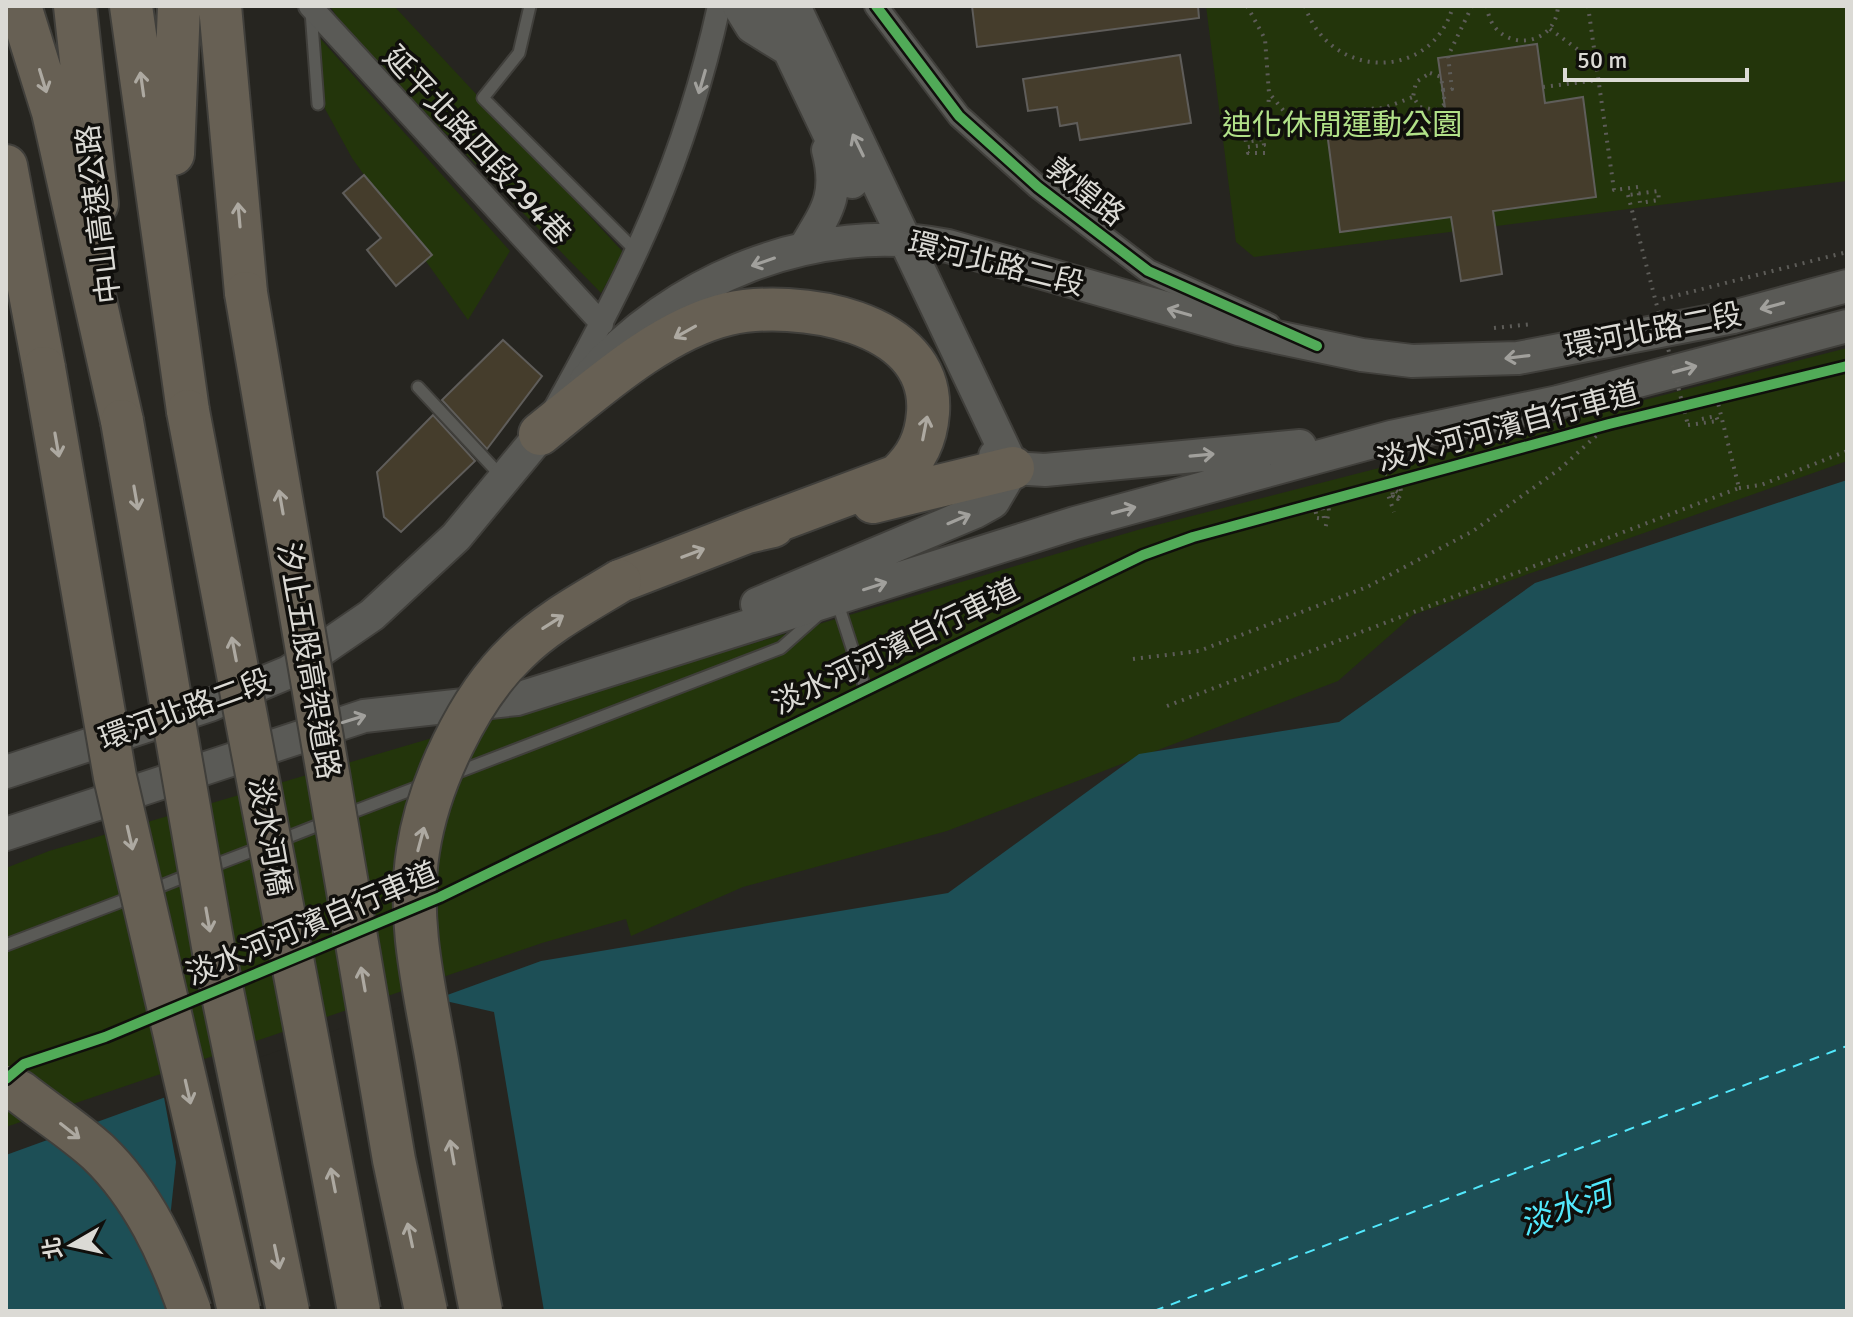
<svg xmlns="http://www.w3.org/2000/svg" width="1853" height="1317" viewBox="0 0 1853 1317" font-family="Signika,'Noto Sans TC',sans-serif">
<style>
.green{fill:#23350b}
.water{fill:#1d4f56}
.pier{fill:#262520}
.lines{fill:none;stroke-linecap:round;stroke-linejoin:round}
.ferry{stroke:#52e8fc;stroke-width:2;stroke-dasharray:10 8;stroke-linecap:butt}
.building{fill:#453d2c;stroke:#5f5d5a;stroke-width:2}
.lane-casing{stroke:#403f3b;stroke-width:15}
.street-casing{stroke:#403f3b;stroke-width:26}
.secondary-casing{stroke:#403f3b;stroke-width:36}
.highway-casing{stroke:#403f3b;stroke-width:46}
.path{stroke:#5d5c58;stroke-width:4;stroke-dasharray:2 6;stroke-linecap:butt}
.lane{stroke:#5a5a56;stroke-width:11}
.street{stroke:#5a5a56;stroke-width:22}
.secondary{stroke:#5a5a56;stroke-width:32}
.highway{stroke:#676054;stroke-width:42}
.highway-bridge-casing{stroke:#403f3b;stroke-width:46;stroke-linecap:butt}
.path-bridge{stroke:#5d5c58;stroke-width:4;stroke-dasharray:2 6;stroke-linecap:butt}
.highway-bridge{stroke:#676054;stroke-width:42}
.cycleway-casing{stroke:#100f0c;stroke-width:15}
.cycleway{stroke:#51ab58;stroke-width:10}
.oneway{stroke:#ada9a1}
.oneway2{stroke:#a1a09c}
.labels{text-anchor:middle;dominant-baseline:central;stroke-width:7;stroke-linejoin:round;paint-order:stroke}
.park-label{font-size:30px;fill:#b1e188;stroke:#100f0c}
.street-label{font-size:30px;fill:#dbdad5;stroke:#100f0c}
.water-label{font-size:32px;font-style:italic;fill:#52e8fc;stroke:#100f0c}
</style>
<rect width="100%" height="100%" fill="#262520"/>
<path class="green" d="M330 6H394L624 253 601 293 347 32Z
M1206 6H1847V181L1254 257 1236 242Z
M318 36 510 251 468 320 352 158 324 107Z
M1847 348V461L1413 615 1338 681 947 831 743 887 631 936 626 919 542 943 6 1127V868L49 851 1141 529Z"/>
<path class="water" d="M1847 480V1311H6V1155L541 961 948 893 1139 754 1339 722 1535 583Z"/>
<path class="pier" d="M428 997 494 1012 544 1311H171L163 1285 176 1162 163 1092Z"/>
<g class="lines">
<path class="ferry" d="M1154 1311 1847 1046"/>
</g>
<path class="building" d="M972 6H1198L1199 18 977 47Z
M1537 44 1545 103 1583 97 1596 197 1493 211 1502 274 1461 281 1451 217 1340 232 1327 132 1446 115 1438 58Z
M1180 55 1191 123 1080 140 1077 123 1060 126 1057 107 1028 111 1023 79Z
M364 175 432 255 396 286 367 250 381 238 343 193Z
M503 340 542 376 487 449 442 400Z
M433 415 475 461 401 532 384 517 377 472Z"/>
<g class="lines">
<defs>
<path id="lane" d="M530 6 519 53 483 98 637 252
M311 11 318 104
M418 387 502 477
M837 601 865 688
M453 774 781 648 817 616
M345 815 426 784
M278 841 329 821
M207 868 262 847
M151 890 191 874
M6 945 135 896"/>
<path id="street" d="M310 6 602 324
M876 6 959 116 1038 187 1148 271 1269 325
M554 410C631 273 685 161 719 6"/>
<path id="secondary" d="M739 6 752 27 786 48
M768 6 852 182
M804 249C827 211 840 195 828 150
M586 380C672 279 816 220 948 246L1239 329 1362 355 1412 361 1518 358 1733 317 1847 286
M995 456 1013 468 1045 470 1300 446
M757 604 975 512 993 502 1013 468 794 6
M6 772 210 705 289 672 372 615 456 537 556 416
M6 834 364 716 517 699 1075 523 1391 437 1558 402 1847 326"/>
<path id="highway" d="M20 6 53 112 122 421
M75 6 97 204
M131 6 188 411
M220 6 246 293
M173 154 179 6
M6 166 44 368
M540 434C593 392 660 330 728 314 794 299 935 319 928 413 926 439 917 458 897 476L747 532
M873 502 1013 468
M620 581 747 532 773 526"/>
</defs>
<use href="#lane" class="lane-casing"/>
<use href="#street" class="street-casing"/>
<use href="#secondary" class="secondary-casing"/>
<use href="#highway" class="highway-casing"/>
<path class="path" d="M1247 6 1265 39 1269 93 1288 116 1315 122 1351 110 1384 108 1413 97
M1305 6C1329 80 1432 83 1453 6
M1487 6C1491 52 1555 52 1558 6
M1588 6 1614 190 1638 187 1640 203 1659 200 1658 191 1628 195
M1550 29 1596 63
M1430 73 1441 77 1445 104 1436 110 1420 107 1413 97 1416 82Z
M1543 87 1598 80
M1443 90 1452 89 1448 56 1472 6
M1265 153H1248L1247 147 1264 145 1263 139 1246 142 1245 137 1263 134 1267 125 1269 95
M1663 299 1847 252
M1494 328 1533 324
M1688 425 1718 421 1716 416 1697 420
M1399 481 1401 491
M1739 488 1761 485 1847 451
M1386 489 1394 512
M1396 491 1401 494 1398 499 1393 496Z
M1314 504 1317 518
M1317 518 1324 519 1321 497 1327 496 1329 511 1325 530
M1133 659 1199 651 1367 587 1473 531 1561 468 1609 424
M1167 706 1739 488 1717 399"/>
<use href="#lane" class="lane"/>
<use href="#street" class="street"/>
<use href="#secondary" class="secondary"/>
<use href="#highway" class="highway"/>
<defs>
<path id="highway-bridge" d="M246 293 394 1160 426 1311
M44 368 115 777 239 1311
M188 411 359 1311
M122 421 214 952 288 1311
M6 1087 20 1092C45 1112 74 1130 98 1152 143 1195 170 1254 190 1311
M481 1311C464 1228 451 1144 437 1061 425 992 407 921 418 851 428 785 468 699 516 653 546 623 584 603 620 581"/>
</defs>
<use href="#highway-bridge" class="highway-bridge-casing"/>
<path class="path-bridge" d="M1628 195 1688 425
M1386 489 1384 474 1389 473 1393 496 1398 499 1401 494"/>
<use href="#highway-bridge" class="highway-bridge"/>
<defs>
<path id="cycleway" d="M876 6 959 116 1038 187 1148 271 1317 346
M6 1079 24 1064 105 1037 440 897 1143 555 1193 537 1609 424 1847 366"/>
</defs>
<use href="#cycleway" class="cycleway-casing"/>
<use href="#cycleway" class="cycleway"/>
</g>
<defs><path id="oneway-shaft" d="M-6 0H5M1.5-3L5.5 0L1.5 3" fill="none" stroke-width="1.6" stroke-linecap="round" stroke-linejoin="round" transform="scale(2)"/></defs>
<g class="oneway">
<use href="#oneway-shaft" transform="translate(43 81) rotate(73)"/>
<use href="#oneway-shaft" transform="translate(142 84) rotate(-98)"/>
<use href="#oneway-shaft" transform="translate(239 215) rotate(-95)"/>
<use href="#oneway-shaft" transform="translate(685 332) rotate(151)"/>
<use href="#oneway-shaft" transform="translate(925 428) rotate(-79)"/>
<use href="#oneway-shaft" transform="translate(57 445) rotate(80)"/>
<use href="#oneway-shaft" transform="translate(136 498) rotate(80)"/>
<use href="#oneway-shaft" transform="translate(281 502) rotate(-100)"/>
<use href="#oneway-shaft" transform="translate(693 553) rotate(-21)"/>
<use href="#oneway-shaft" transform="translate(553 622) rotate(-32)"/>
<use href="#oneway-shaft" transform="translate(234 649) rotate(-101)"/>
<use href="#oneway-shaft" transform="translate(130 838) rotate(77)"/>
<use href="#oneway-shaft" transform="translate(421 839) rotate(-75)"/>
<use href="#oneway-shaft" transform="translate(208 920) rotate(80)"/>
<use href="#oneway-shaft" transform="translate(363 979) rotate(-100)"/>
<use href="#oneway-shaft" transform="translate(188 1092) rotate(77)"/>
<use href="#oneway-shaft" transform="translate(70 1131) rotate(38)"/>
<use href="#oneway-shaft" transform="translate(452 1152) rotate(-100)"/>
<use href="#oneway-shaft" transform="translate(333 1180) rotate(-101)"/>
<use href="#oneway-shaft" transform="translate(410 1235) rotate(-102)"/>
<use href="#oneway-shaft" transform="translate(277 1257) rotate(78)"/>
</g>
<g class="oneway2">
<use href="#oneway-shaft" transform="translate(702 82) rotate(106)"/>
<use href="#oneway-shaft" transform="translate(858 145) rotate(-116)"/>
<use href="#oneway-shaft" transform="translate(763 262) rotate(161)"/>
<use href="#oneway-shaft" transform="translate(1772 306) rotate(165)"/>
<use href="#oneway-shaft" transform="translate(1179 312) rotate(-164)"/>
<use href="#oneway-shaft" transform="translate(1517 357) rotate(173)"/>
<use href="#oneway-shaft" transform="translate(1685 369) rotate(-15)"/>
<use href="#oneway-shaft" transform="translate(1202 455) rotate(-5)"/>
<use href="#oneway-shaft" transform="translate(1124 510) rotate(-15)"/>
<use href="#oneway-shaft" transform="translate(959 519) rotate(-23)"/>
<use href="#oneway-shaft" transform="translate(875 586) rotate(-18)"/>
<use href="#oneway-shaft" transform="translate(354 719) rotate(-17)"/>
</g>
<g class="labels">
<g class="park-label">
<text x="1342" y="125">迪化休閒運動公園</text>
</g>
<g class="street-label">
<text transform="translate(477 146) rotate(47)">延平北路四段294巷</text>
<text transform="translate(1085 192) rotate(38)">敦煌路</text>
<text transform="translate(99 214) rotate(-97)">中山高速公路</text>
<text transform="translate(996 264) rotate(14)">環河北路二段</text>
<text transform="translate(1653 331) rotate(-11)">環河北路二段</text>
<text transform="translate(1508 427) rotate(-15)">淡水河河濱自行車道</text>
<text transform="translate(896 647) rotate(-26)">淡水河河濱自行車道</text>
<text transform="translate(308 661) rotate(80)">汐止五股高架道路</text>
<text transform="translate(185 710) rotate(-20)">環河北路二段</text>
<text transform="translate(269 837) rotate(80)">淡水河橋</text>
<text transform="translate(312 924) rotate(-23)">淡水河河濱自行車道</text>
</g>
<g class="water-label">
<text transform="translate(1566 1209) rotate(-20)">淡水河</text>
</g>
</g>
<rect width="1853" height="1317" fill="none" stroke="#dbdad5" stroke-width="16"/>
<g transform="translate(72 1245) rotate(261)" stroke="#100f0c" stroke-width="6" paint-order="stroke">
<path d="M0-6L14 30L0 20L-14 30Z" fill="#dbdad5"/>
<text y="-12" font-size="22" font-weight="bold" text-anchor="middle" fill="#dbdad5">北</text>
</g>
<path d="M1565 68v12h182v-12" fill="none" stroke="#dbdad5" stroke-width="4"/>
<text x="1577" y="68" font-size="24" fill="#dbdad5" stroke="#100f0c" stroke-width="6" paint-order="stroke">50 m</text>
</svg>
